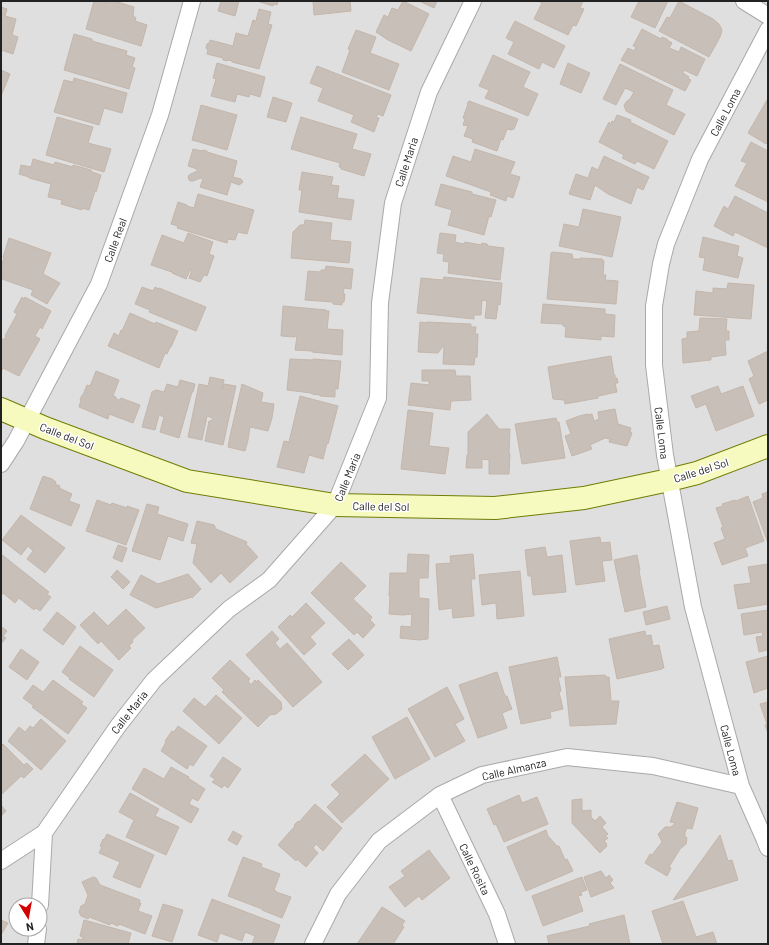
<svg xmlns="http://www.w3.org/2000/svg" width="769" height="945" viewBox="0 0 769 945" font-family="Barlow,sans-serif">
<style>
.residential{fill:#e0dfdf;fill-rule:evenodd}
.building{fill:#c7bfb8;stroke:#c4b6ab}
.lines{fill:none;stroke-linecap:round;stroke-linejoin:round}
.street-casing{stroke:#a9a9a9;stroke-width:18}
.secondary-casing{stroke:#707d05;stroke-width:24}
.street{stroke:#fff;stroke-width:16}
.secondary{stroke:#f7fabf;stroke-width:22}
.labels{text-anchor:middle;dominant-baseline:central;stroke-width:3;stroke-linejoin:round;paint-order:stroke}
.street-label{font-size:11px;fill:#222;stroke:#fff}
</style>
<rect width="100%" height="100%" fill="#f2efe9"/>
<path class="residential" d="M1 1H768V944H1ZM16 905H40V929H16Z"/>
<path class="building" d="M94 1H100L106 3 107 1H114L134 7 133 15 136 18 135 21 147 25 141 46 86 29Z
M221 1H239L235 16 218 11Z
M257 1H278L277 5 274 4 273 6Z
M313 1H350L351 11 314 15Z
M403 1 429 14 411 51 388 40 376 32 384 15 388 17 392 8 398 10Z
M419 1H437L434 8Z
M538 1H583L580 8 584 9 576 26 573 25 568 35 534 19 542 3Z
M639 1H668L655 28 631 17Z
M679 1 713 19 719 24 722 30 720 37 709 57 659 31 667 17 670 18Z
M1 7 7 9 5 16 16 19 12 35 18 37 13 54 1 50Z
M259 9 271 12 268 24 272 25 259 69 232 62V61L228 60 227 61 223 60V58L207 54 208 50 206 48 207 44 209 43 210 40 233 46 236 33 248 36 253 20 256 21Z
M515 21 565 46 554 68 542 62 539 69 508 54 514 42 506 38Z
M642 29 661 39 662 37 667 39V40L672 43 669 48 679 52 681 47 705 59 697 76 684 70 683 73 689 77 688 79 691 80 685 91 621 60 628 48 634 51 636 47 633 46Z
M356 30 376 37 370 53 399 64 389 90 342 72 350 50 348 49Z
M74 34 92 39V41L127 51 126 55 135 58 132 67 135 68 129 89 64 70Z
M493 55 530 72 523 87 538 94 528 116 485 98 489 90 479 86Z
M217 63 265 77 260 97 250 94 249 97 237 94 235 102 211 96 216 79 213 78Z
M568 63 590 73 581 93 560 84Z
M620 64 673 90 666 105 685 114 674 135 626 111 624 105 627 101 630 99 634 92 625 88 616 105 603 99Z
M317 66 391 95 383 116 378 114 376 117 379 118 374 132 351 122 354 115 318 101 323 88 310 83Z
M1 70 10 74 1 96Z
M74 78 127 93 122 113 104 108 99 125 54 112 64 80 73 82Z
M273 97 292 103 286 122 267 117Z
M767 100H768V141L766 144 748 133Z
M469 101 518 119 514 129 511 130 507 129 503 140 501 139 497 151 472 142 473 139 464 136 468 126 463 125 465 119 463 118 468 104H467Z
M201 105 237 115 227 150 192 140Z
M617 115 631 120 630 122 668 141 654 169 637 161 635 164 622 158 624 155 599 142 609 122 611 124 612 121 614 122Z
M57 117 93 127 88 143 111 149 104 172 46 155Z
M301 117 357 134 352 149 371 154 364 176 341 169V167H339L340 163 291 149Z
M751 142 768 151V202L735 186 747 163 741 161Z
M193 149 202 151 203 150 207 151V152L237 161 233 177 241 179 243 182 242 183 239 185 231 182 227 195 200 187 203 179 201 178 193 181H190L188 178 189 175 197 171V169L188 166Z
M475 149 515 162 510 174 520 177 513 198 507 196 506 201 490 195 491 192 446 176 453 156 471 162Z
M604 156 649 177 643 190 637 187 631 204 608 194 595 185 590 200 569 194 576 174 588 178 592 167 598 170Z
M33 159 54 165 55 162 73 167V165L91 170 92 172 101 175 96 192 95 191 89 210 82 208V210L61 204 62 200 48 197 51 184 29 178V177L19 174 21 165 31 167Z
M302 172 333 177 331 185 339 186 337 198 354 200 351 220 299 212 302 190H299Z
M441 184 472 192V194L496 200 491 217 489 216 484 235 448 225 452 210 435 205Z
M198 194 254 210 247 234 238 232 235 240 228 239 227 243 177 228 178 226 171 224 178 202 187 205V206L194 208Z
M735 196 768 213V248L735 232 733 236 714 226 724 206 728 209Z
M583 209 621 217 612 257 559 246 564 224 579 227Z
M305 220 332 223 330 240 351 242 349 263 291 258 293 232 300 225H304Z
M188 233 213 242 209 254 214 256 207 276 204 275 200 282 189 278 192 270H190L186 279 172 273V272L151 265 162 235 184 243Z
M440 233 456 235 455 242 463 244 465 242 481 245 482 243 487 244 488 246 504 248 500 280 448 273 449 262 443 261 444 254 437 253Z
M703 237 739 246 737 256 743 258 738 278 703 270 705 258 699 257Z
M9 238 51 253 43 274 60 283 47 304 31 295 33 290 2 279 3 276 1 270V267L4 258 3 257Z
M553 252 572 254 573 259H580V258L602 259 604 261 603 275H606L605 280 618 281 616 304 547 299 551 253Z
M326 266 353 269 351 289 344 288 343 294H345L344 302H342V305L333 304V302L305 300 308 271 321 272V270H325Z
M444 277 502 283 500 305 498 304 496 319 485 318 487 301 482 300 481 315H474V319L417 313 421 278 443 280Z
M728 283 754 285 751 319 694 315 696 291 713 293V288L727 289Z
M142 287 153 291 155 287 159 289V288L206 307 196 331 149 312 150 310 135 304Z
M22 297 24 299 25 297 51 311 42 329 40 327 35 336 40 339 19 376 3 368 1 372V338L4 340 6 336H5L17 314 14 312Z
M543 304 605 309V314L615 315 614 337 601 336V340L565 337 566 327 563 326V324L541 323Z
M283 306 326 310V311H329L327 329 343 330 342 355 312 352V351L295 350 297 336H295V337L281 336Z
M130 313 155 324 156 322 178 331 171 347H170L167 354 165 353 159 368 108 346 114 333 119 336 121 330 122 331Z
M700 318 727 319 726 331H729V340H725L726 355 711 357V360L683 363 682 339 687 338V332L699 331Z
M420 322 426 323V322L471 324V327H476L475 334H478L477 357H475L474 365 443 364 444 345 438 353 418 352Z
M768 351V400L759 404 749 379 754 376 748 361Z
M611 356 614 375H615V378H617L618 383H615L617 392 598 396V398L565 404 564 400 553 399 548 367Z
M290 359 313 360V359L341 361 338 389H335V397L320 396V395L312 394 311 393 287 390Z
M422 370H455L456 376H470L471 400 451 401 450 410 408 405 411 383 429 385V381H422Z
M96 371 119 380 113 396 116 397V399L120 400 121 398 140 405 133 423 109 414 108 419 79 407 81 400H80L82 395H83L87 385 90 386Z
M210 377 224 380 222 389H223L224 384 236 386 223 445 205 441 209 421H211L213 418 207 416 202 440 188 437 199 384 208 386Z
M180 380 195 384 193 392H192L179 438 160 432 164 417 159 415 155 430 142 427 152 392 156 390 164 392 167 384 178 387Z
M242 384 263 393 261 402 274 404 272 418 268 431 250 427 248 440 245 451 228 447 230 436Z
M718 386 721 394 743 386 754 416 716 431 706 404 696 408 691 396Z
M300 396 338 406 328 444 327 443 323 459 309 455 304 473 277 467 284 441 289 442Z
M615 409 618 424 631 428 630 432 632 433 627 446 609 442 610 439 605 438 590 445 592 449 572 456 565 436 571 434 566 421 579 416 588 414V415L592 414 594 421 599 419 598 412Z
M408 410 433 413 429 446 449 448 445 474 401 469Z
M487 414 499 429H510L509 454H510L509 474H489V460L482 459V468H466L467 455H468V432Z
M556 418 557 422H559L565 458 522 464 515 424Z
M43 476 52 479 56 482 55 484 60 486 59 488 72 494 69 501 80 505 71 526 30 509Z
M768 492V543L753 502 763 498 762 494Z
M748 496 764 541 745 548 748 556 722 565 714 543 725 539 721 528 723 527 716 508 723 506 722 504 735 500 736 501Z
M97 500 111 505 112 503 127 508V506L139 510 126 545 86 531Z
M147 504 159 507 157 514 188 524 183 541 168 536 160 560 132 551Z
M21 515 65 548 45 573 27 559 33 551 28 546 21 555 2 540Z
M197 521 214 525 216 529 247 542 246 544 258 557 230 583 221 573 211 583 193 563 197 544 191 543Z
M600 537 601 543 610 542 612 560 602 561 605 581 576 585 570 541Z
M118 545 127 548 122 562 113 558Z
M545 547 547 557 562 555 566 592 533 595 531 576H528L525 550Z
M1 554 49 592 47 594 51 597 40 611 36 608 34 610 19 598 15 603 3 593 1 596Z
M408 554 429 555 428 578H419V598L429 599 428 639 419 640 400 638 401 626 411 627 412 614 403 615 389 614 390 596H389L390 573H407Z
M473 554 475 579H471L474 616 453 618 452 608 439 610 436 564 451 563 450 556Z
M637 555 640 570 639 571 646 607 625 612 614 560Z
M341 562 366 586 353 599 372 617 370 620 375 625 363 638 357 632 354 635 311 593Z
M768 564V604L738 609 734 585 751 583 748 567Z
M117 570 130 582 123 589 111 577Z
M520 571 524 616 497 619 496 603 482 605 479 575Z
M188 574 201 589 192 598 191 597 189 598 156 608 130 595 141 575 158 584Z
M306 603 325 623 310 637 316 644 304 655 278 627 290 615 292 617Z
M667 606 670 619 646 625 643 612Z
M126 609 145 628 132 640 133 642 129 646 131 648 119 660 101 641 98 644 80 625 94 612 108 626Z
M768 610V650L759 652 756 637 763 636 762 632 744 635 741 614Z
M57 612 76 627 63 645 43 630Z
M1 626 7 631 3 636 6 638 1 644Z
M272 631 279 639 275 643 280 649 287 643 322 682 293 707 246 655Z
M645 631 646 636 651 635 653 646 659 645 664 668H662V669L617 679 609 639Z
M349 639 364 655 348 670 332 654Z
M80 646 113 670 94 697 69 679 70 678 62 672Z
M21 649 39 662 27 680 9 667Z
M768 656V688L754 693 746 662Z
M557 657 561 677H558L561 691 559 692 563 709 550 712 551 718 521 724 509 667Z
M230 660 250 679 248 681 251 685 255 680 257 682 258 680 281 702 282 709 276 714 270 715 258 727 222 692 224 690 212 678Z
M497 672 505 696H507L512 709 502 713 507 728 478 738 459 685Z
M605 675 606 677H609L611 701H619L616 724 570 726 565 677Z
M53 680 83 702 81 704 87 708 68 734 32 707 34 706 23 698 33 685 43 692Z
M447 687 464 719 455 724 465 741 435 757 408 709Z
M216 695 242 718 219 744 183 711 194 698 205 707Z
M768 702V733L765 725 767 724 760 704Z
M407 717 430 759 395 779 372 737Z
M41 719 66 741 41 770 8 741 19 727 25 732 30 726 33 728Z
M178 726 207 746 193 766 190 764 187 769 161 751 166 742 165 741 172 731 174 732Z
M3 744 24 765 27 763 33 769 24 778 21 776 2 794 1 793V747Z
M365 754 389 779 342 823 327 807 340 794 331 785Z
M223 757 241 769 228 788 224 785 222 788 212 782 215 779 210 776Z
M171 767 189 777 188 778 205 789 198 801 192 798 189 804 199 809 191 823 132 789 144 768 164 779Z
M130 793 159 809 155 816 179 827 166 855 126 837 134 820 119 812Z
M519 795 522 803 537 797 548 824 504 842 496 824 494 825 487 809Z
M582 799V811L591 810V817L595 821 600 816 606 823 602 827 608 834 605 836 608 838 604 841 607 844 606 845 607 846 600 853 572 823V800Z
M677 802 698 808 692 829 687 828 685 832V836L687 838 686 844 680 849 669 867 671 868 667 876 645 863 650 854 652 855 662 842 658 834 665 827H671L675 823 670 822Z
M315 804 342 828 323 851 316 844 313 848 318 853 306 867 297 859 296 861 278 845 295 826 294 825 298 821 299 822Z
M1 805 6 811 1 816Z
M546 830 548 836 557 846H559L565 860 567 859 573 871 526 891 507 847Z
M233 831 242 836 237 845 228 840Z
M107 834 154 855 140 888 113 877 120 862 99 853 102 847 100 846 103 839 104 840Z
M720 835 728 861 732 860 738 880 673 900Z
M429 850 450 878 422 900 419 896 405 907 389 887 405 876 401 871Z
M243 857 262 864 261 867 280 874 274 890 276 891V892L291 897 282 918 262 910V909L228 896Z
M601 871 606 878 609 875 613 880 610 883 614 888 591 897 584 877Z
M93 877 96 878 100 885 140 900 139 903H141L138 911 152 916 145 934 119 924 118 926 111 923 110 925 89 917 88 919 81 916 79 912 81 906 85 904 88 895 82 882Z
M582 877 587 890 581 892 582 895 578 896 583 911 543 926 532 896Z
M212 899 280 925 273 944H252L255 936 245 932 242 941 220 933 217 942 198 935Z
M683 901 696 937 713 932 717 944H663L652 911Z
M163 904 183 910 172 942 152 936Z
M382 907 405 921 402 925 404 927 393 944H357Z
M624 915 630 944H549L547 936 590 926 589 924Z
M1 920 8 923 1 935Z
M84 920 131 933 128 944H77L78 939 82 940 83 937 80 936Z"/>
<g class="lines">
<defs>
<path id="street" d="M744 1 768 16
M768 30 700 159 666 244 661 264 654 306V365L665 455 693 607 741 786 764 838 768 848
M1 464 16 441 99 284 160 115 192 1
M440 795 497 914 507 944
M1 861 44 833 118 726 154 680 229 609 269 580 335 505 378 398 380 303 393 203 429 92 473 1
M40 905 44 833
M36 944 38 929
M313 944 338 894 379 841 440 795 482 775 567 757 653 766 741 786"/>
<path id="secondary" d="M1 409 45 428 187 481 335 505 495 508 584 498 669 480 697 473 768 446"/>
</defs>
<use href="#street" class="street-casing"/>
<use href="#secondary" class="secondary-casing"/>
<use href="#street" class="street"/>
<use href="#secondary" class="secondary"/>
</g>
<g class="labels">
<g class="street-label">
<text transform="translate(725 112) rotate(-62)">Calle Loma</text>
<text transform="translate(406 162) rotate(-72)">Calle Maria</text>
<text transform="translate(115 240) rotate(-70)">Calle Real</text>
<text transform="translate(662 433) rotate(83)">Calle Loma</text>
<text transform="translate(67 436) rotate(21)">Calle del Sol</text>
<text transform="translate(701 470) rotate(-18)">Calle del Sol</text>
<text transform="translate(347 477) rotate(-68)">Calle Maria</text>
<text transform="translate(381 506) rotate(1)">Calle del Sol</text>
<text transform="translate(129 712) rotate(-52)">Calle Maria</text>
<text transform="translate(731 750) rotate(75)">Calle Loma</text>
<text transform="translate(514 769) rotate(-13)">Calle Almanza</text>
<text transform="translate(475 869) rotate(64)">Calle Rosita</text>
</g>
</g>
<rect width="769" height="945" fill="none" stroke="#222222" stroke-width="4"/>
<g transform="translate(28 917) rotate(169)"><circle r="19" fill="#ffffff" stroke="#a7a7a7"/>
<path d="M0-3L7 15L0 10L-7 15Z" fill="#d40000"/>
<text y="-6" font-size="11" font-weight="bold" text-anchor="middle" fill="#222222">N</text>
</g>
</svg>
